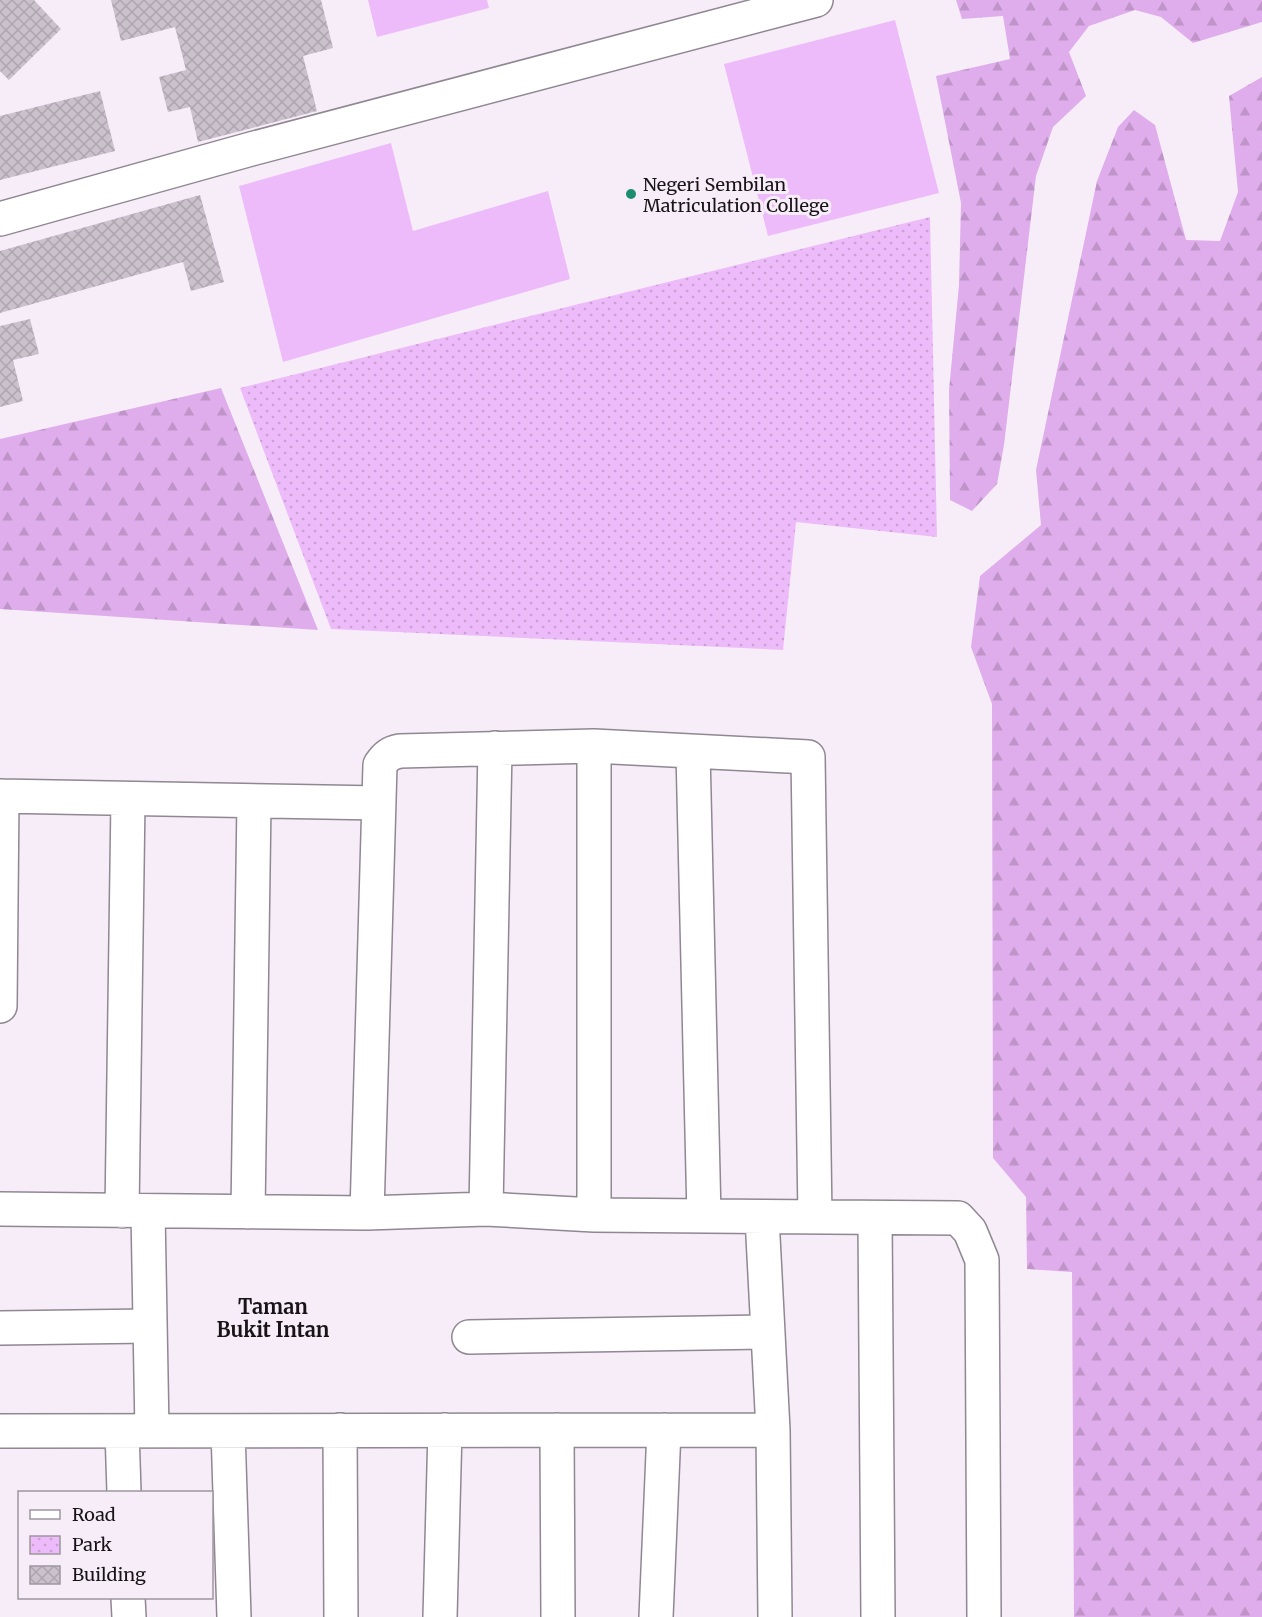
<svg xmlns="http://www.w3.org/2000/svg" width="1262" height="1617" viewBox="0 0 1262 1617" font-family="Merriweather,serif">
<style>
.green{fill:#edbbf9}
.forest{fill:url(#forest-firs)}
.park{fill:url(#park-dots)}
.building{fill:url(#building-cross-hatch)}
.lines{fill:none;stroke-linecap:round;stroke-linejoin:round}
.minor-casing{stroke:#8f8791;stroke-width:36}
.minor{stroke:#fff;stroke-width:33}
.poi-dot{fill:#1b8e70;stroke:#f7edf9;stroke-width:2}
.labels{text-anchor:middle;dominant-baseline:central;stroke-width:6;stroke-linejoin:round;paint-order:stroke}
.poi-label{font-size:18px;fill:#171317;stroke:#f7edf9;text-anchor:start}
.neighbourhood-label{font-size:20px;font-weight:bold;fill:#171317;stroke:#f7edf9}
</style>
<defs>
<pattern id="forest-firs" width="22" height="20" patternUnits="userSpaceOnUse" patternTransform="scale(1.5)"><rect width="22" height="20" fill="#dfadeb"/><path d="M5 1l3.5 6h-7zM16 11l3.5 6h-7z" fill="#bf94c9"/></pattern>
<pattern id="park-dots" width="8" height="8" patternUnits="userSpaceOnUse" patternTransform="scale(1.5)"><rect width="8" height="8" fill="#edbbf9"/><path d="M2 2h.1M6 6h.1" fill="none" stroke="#caa0d5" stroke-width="1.8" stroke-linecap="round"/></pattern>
<pattern id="building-cross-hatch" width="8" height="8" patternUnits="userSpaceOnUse" patternTransform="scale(1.5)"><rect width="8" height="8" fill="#cac1cc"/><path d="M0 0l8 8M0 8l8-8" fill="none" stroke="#ada5ae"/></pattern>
</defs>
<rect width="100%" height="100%" fill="#f7edf9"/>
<path class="green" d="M368 0H487L489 8 377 37Z
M895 20 939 193 768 236 724 64Z
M391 143 413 231 548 191 570 279 283 362 239 186Z"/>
<path class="forest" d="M956 0H1262V22L1193 43 1161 17 1135 10 1089 26 1069 52 1086 96 1053 127 1036 176 1004 445 997 484 972 511 950 500 949 390 959 285 961 203 936 76 1010 59 1003 16 962 19Z
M1262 77V1617H1074L1072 1272 1027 1269 1026 1197 993 1158 992 704 971 647 980 576 1041 525 1036 470 1097 181 1118 127 1134 110 1155 125 1186 240 1220 241 1238 192 1229 96Z
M221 388 318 630 0 609V439Z"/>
<path class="park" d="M930 217 937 537 796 522 783 650 331 629 240 388Z"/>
<path class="building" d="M0 0H34L61 29 9 80 0 71Z
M111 0H321L333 48 303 56 317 111 198 142 190 107 168 112 159 77 186 70 175 27 121 41Z
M100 91 115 151 0 180V116Z
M200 195 224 282 191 291 183 262 0 313V251Z
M30 319 39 354 13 360 23 401 0 407V326Z"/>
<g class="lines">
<defs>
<path id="minor" d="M0 219 251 149 816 0
M693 752 704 1216
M0 796 379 803
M0 1006 2 796
M0 1209 367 1213 486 1209 594 1215 958 1218 970 1231 982 1260 984 1617
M486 1209 495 748
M122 1211 128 800
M148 1211 152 1431
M248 1212 254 802
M367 1213 380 765C386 756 390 753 400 751L594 746 808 757 815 1217
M594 1215V746
M762 1217 773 1430 775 1617
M875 1218 878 1617
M0 1328 150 1326
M469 1337 768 1332
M340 1430 341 1617
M557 1430 558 1617
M0 1431 773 1430
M122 1431 124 1492
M228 1431 234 1617
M128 1598 129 1617
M440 1617 445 1430
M656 1617 664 1430"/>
</defs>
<use href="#minor" class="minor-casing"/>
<use href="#minor" class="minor"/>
</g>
<circle class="poi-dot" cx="631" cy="194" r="6"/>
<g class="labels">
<g class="poi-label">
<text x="643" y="184">Negeri Sembilan<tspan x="643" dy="21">Matriculation College</tspan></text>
</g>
<g class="neighbourhood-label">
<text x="273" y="1306">Taman<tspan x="273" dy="23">Bukit Intan</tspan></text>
</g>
</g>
<rect x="18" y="1491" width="195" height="108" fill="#f7edf9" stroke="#9d969f" stroke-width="1.5"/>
<rect x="30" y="1510" width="30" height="9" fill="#ffffff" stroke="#9d969f" stroke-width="1.5"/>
<text x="72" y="1521" font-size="18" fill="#171317">Road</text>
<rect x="30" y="1536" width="30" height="18" fill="url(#park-dots)" stroke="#9d969f" stroke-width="1.5"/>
<text x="72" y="1551" font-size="18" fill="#171317">Park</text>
<rect x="30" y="1566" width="30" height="18" fill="url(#building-cross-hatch)" stroke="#9d969f" stroke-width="1.5"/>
<text x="72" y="1581" font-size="18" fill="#171317">Building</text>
</svg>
